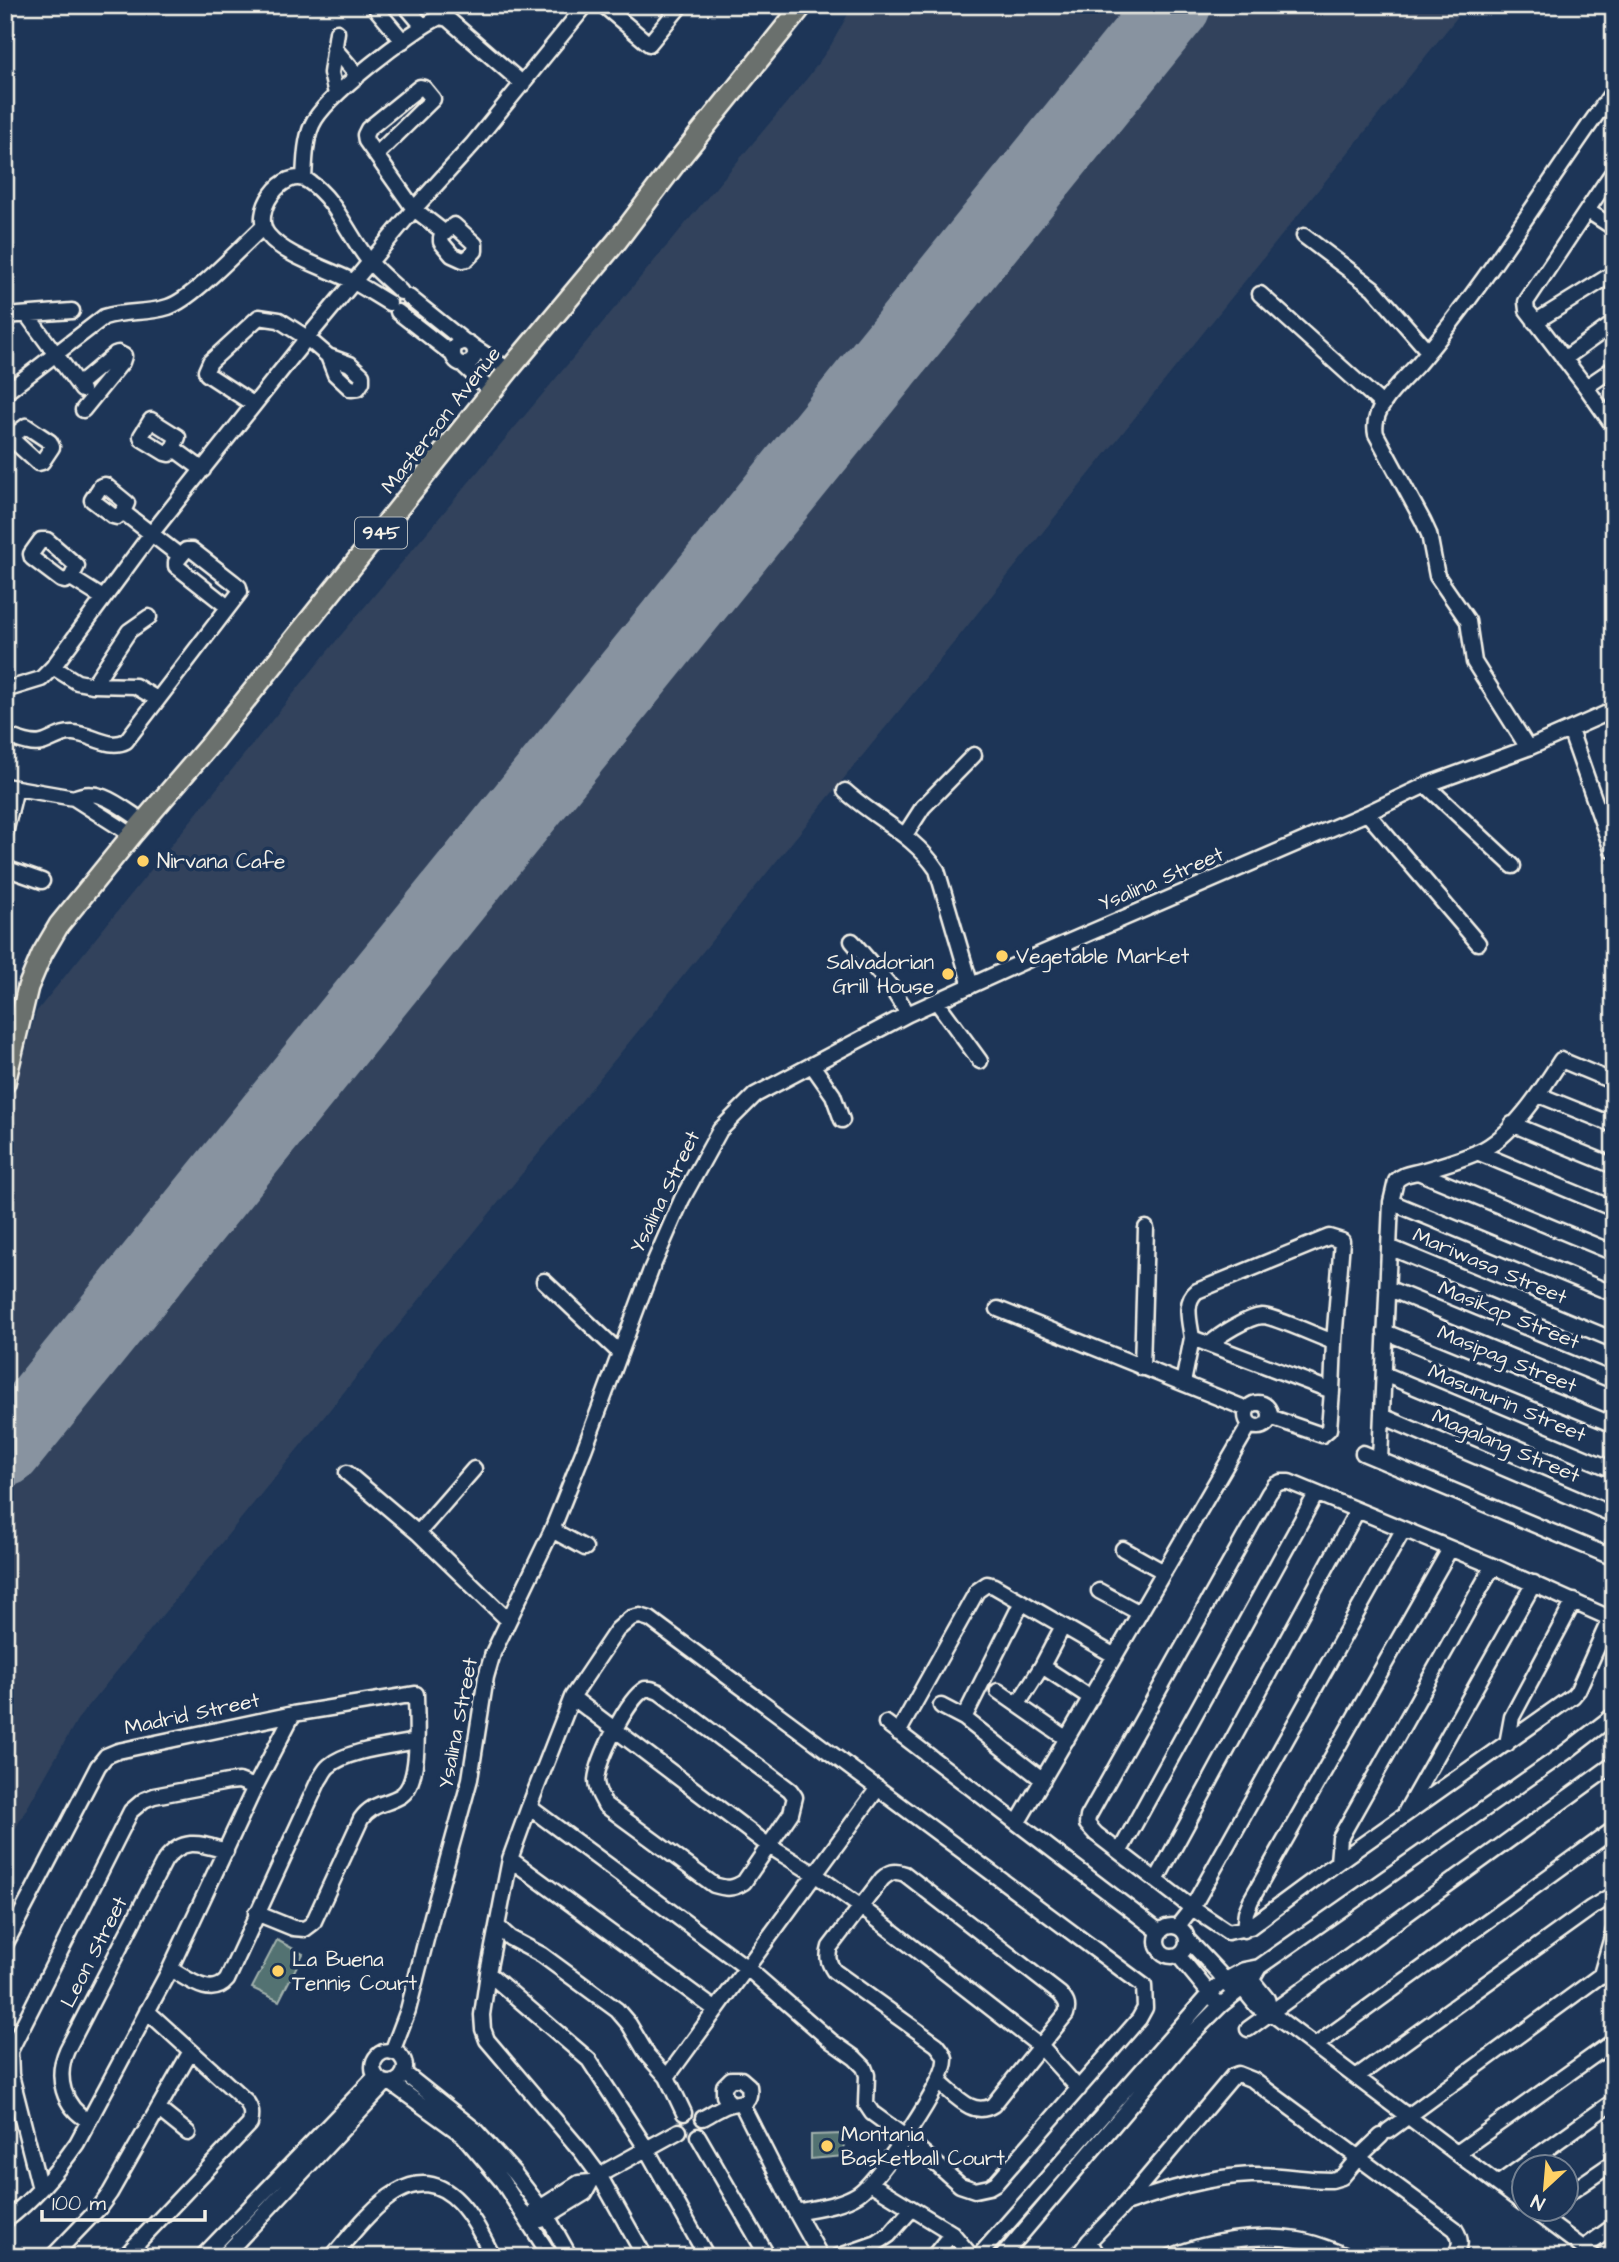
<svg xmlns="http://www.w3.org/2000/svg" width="1619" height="2262" viewBox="0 0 1619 2262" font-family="'Architects Daughter',sans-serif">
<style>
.built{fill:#30425c}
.green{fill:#527272;stroke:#a3b2ad;stroke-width:2}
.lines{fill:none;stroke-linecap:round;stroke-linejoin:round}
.taxiway{stroke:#8893a0;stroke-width:30}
.runway{stroke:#8893a0;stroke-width:74}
.minor-casing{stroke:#f4f1e8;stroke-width:19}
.major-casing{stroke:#f4f1e8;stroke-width:24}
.minor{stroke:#1d3557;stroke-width:14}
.major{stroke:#6b706d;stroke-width:19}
.poi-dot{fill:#ffd166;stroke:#1d3557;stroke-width:2.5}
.labels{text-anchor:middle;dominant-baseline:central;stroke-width:7;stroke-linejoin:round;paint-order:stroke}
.shield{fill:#1d3557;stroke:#b4b9bc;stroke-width:2}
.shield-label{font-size:19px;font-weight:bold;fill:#f4f1e8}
.street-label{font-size:21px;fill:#f4f1e8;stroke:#1d3557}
.poi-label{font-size:21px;fill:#f4f1e8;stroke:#1d3557;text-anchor:start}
</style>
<rect width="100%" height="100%" fill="#1d3557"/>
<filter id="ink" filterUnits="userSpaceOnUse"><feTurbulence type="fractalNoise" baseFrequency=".0143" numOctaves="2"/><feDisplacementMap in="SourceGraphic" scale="14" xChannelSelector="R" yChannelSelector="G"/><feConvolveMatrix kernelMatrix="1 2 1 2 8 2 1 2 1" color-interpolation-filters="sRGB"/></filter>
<g filter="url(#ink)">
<path class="built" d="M853 5H1467L898 712 77 1720 5 1847V1125L36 1012 336 641 809 76 831 45Z"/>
<path class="green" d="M277 1940 303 1954 279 2001 252 1988Z
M843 2134 844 2156 811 2159V2135Z"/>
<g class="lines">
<path class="taxiway" d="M1144 5 1162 19"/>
<path class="runway" d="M5 1450 1174 5"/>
<defs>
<path id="minor" d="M377 5V10L403 41
M405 5 422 25
M603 5 649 44 681 5
M334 48 358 76
M336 94 331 73 337 32
M377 154 433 99 424 88 420 87 368 129 365 135 366 141 414 209 445 233 441 237V242L452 255 463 260 467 259 475 251V244L454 225 445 233
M1614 175H1611L1604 185 1526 302 1527 310 1586 387 1614 427
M304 179C305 162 305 141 312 125 324 97 412 30 440 17L448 19 523 84
M1588 211 1614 228
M1304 236 1373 288 1428 351
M1260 294 1383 405
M409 297 465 342
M389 303C377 296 365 288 352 281 327 268 286 257 268 235 250 213 283 166 308 181 337 200 348 236 370 262 379 273 391 282 401 292
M398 312 452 354
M27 315 82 390
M5 316 72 311
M1535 322 1614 273
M453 353a11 11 0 1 1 22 0a11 11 0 1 1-22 0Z
M474 347 509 370
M1564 359 1614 323
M462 364 492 392
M78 385 115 354 118 353 124 356 122 362 83 410
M1586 387 1614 368
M5 393 104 317C125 310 147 314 168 307 193 299 241 247 263 227
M253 404 207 374 206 371 210 362 259 317 279 320 307 338 328 356 335 374 351 389 358 388 362 382V375L350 364 328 356
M5 433 38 463 42 462 52 447 50 442 26 426 10 438
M173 448 178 437 151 420 141 436 142 439 165 453 169 454 173 448 203 470
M105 485 127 503 123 512 117 517 113 516 92 500 101 486Z
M123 512 180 556
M71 578 77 566 47 540H41L31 554 32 558 61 580 65 581 71 578 103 598
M53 667 77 682 93 685 135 686 157 699
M93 685 129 631 149 617
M5 690 41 679 53 667 151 534 307 338 414 209 473 144 586 5
M1570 730 1612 850
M5 735C17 739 30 746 42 743 53 740 62 732 73 733 91 734 109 750 126 741L240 592 239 587 233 582 192 550H186L176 562V566L228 607
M1528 748 1474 662 1468 621 1437 576 1429 534 1423 521 1376 434C1370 408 1401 383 1418 364 1490 279 1548 181 1614 90
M1426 785 1513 866
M5 786 74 798 132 835
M845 791C876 819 914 835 937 870L971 986
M74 798C99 785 123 809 143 821
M1367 813 1478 943
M5 833 16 788
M905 835 923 807 974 755
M5 868 42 881
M852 941 891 987 908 1014
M937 1002 980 1061
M812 1065 833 1095 842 1120
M1539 1095 1614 1125
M1512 1124 1614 1166
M1477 1152 1614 1209
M1418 1172 1614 1253
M1391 1202 1614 1294
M1389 1247 1614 1340
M544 1281 619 1352
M1387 1288 1614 1381
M998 1309 1247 1409
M1385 1332 1614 1425
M1192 1338C1190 1323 1183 1302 1197 1291L1329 1237 1342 1241 1334 1342C1319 1337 1274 1316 1262 1316 1248 1317 1219 1335 1210 1344
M1142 1368 1146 1228
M1384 1374 1614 1470
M1183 1383 1192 1338 1332 1391 1329 1429 1322 1435 1270 1417
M1332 1391 1334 1342
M1246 1415a12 12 0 1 1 24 0a12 12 0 1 1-24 0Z
M1382 1416 1614 1515
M1363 1453 1614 1558
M1380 1460 1391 1202 1396 1181C1404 1173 1411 1174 1421 1171 1439 1166 1460 1160 1478 1152 1511 1138 1542 1090 1561 1060L1614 1082
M347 1473 418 1533 508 1620
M1281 1482H1289L1493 1566 1605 1616 1608 1623 1578 1690 1573 1696 1338 1862 1250 1927 1228 1932 1192 1908 1096 1834 1087 1824 1088 1817 1269 1493 1275 1485Z
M552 1530 585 1548
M418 1533 474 1469
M1123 1549 1164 1572
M1609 1556 1614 1543
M1099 1591 1140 1613
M1042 1666 1091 1698
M645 1689H651L659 1692 790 1790 795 1797 791 1813 744 1882C733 1889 727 1889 714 1885L605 1805C601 1797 596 1790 596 1780 598 1759 627 1699 645 1689Z
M998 1691 1067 1739
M572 1697 769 1846 816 1875 861 1907 1041 2047 1079 2089
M1018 1704 1042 1666 1063 1626
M941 1706 964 1718 1043 1780
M964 1718 1022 1602
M886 1723 1160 1932
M898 1733 977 1591 987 1584 994 1586 1115 1656
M1507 1744 1512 1717 1574 1601
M529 1807 747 1968 831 2041 855 2058 864 2067 867 2075 866 2104 872 2113 905 2137 960 2185 975 2190 989 2187 996 2183 1139 2019 1145 2008 1144 1986 650 1619 640 1616 631 1618 617 1630 572 1697 529 1807 510 1859 488 1973 482 2015 483 2029 487 2040 582 2152 599 2175 645 2257
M1406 1811 1534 1583
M1018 1822 1250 1424
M1120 1851 1316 1494
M510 1859 716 2010
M1338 1862 1340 1838 1493 1566
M1157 1879 1357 1511
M497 1926 510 1938 542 1955 617 2010 629 2024 648 2056 667 2077 684 2113
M1157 1941a15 15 0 1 1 30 0a15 15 0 1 1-30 0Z
M1177 1927 1192 1908 1403 1530
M1244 1930 1246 1912 1251 1900 1450 1549
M1187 1939 1219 1973 1229 1987
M5 1945 98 1766 106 1756 118 1751 293 1714 416 1694C416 1717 422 1780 402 1795 387 1805 373 1802 361 1819L313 1923 305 1929 293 1928 256 1913
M1178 1955 1215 2000
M170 1969C187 1978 211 1999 227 1980L319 1780C322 1776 325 1769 329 1766 347 1750 393 1746 416 1741
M488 1973 589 2060 646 2148 707 2257
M1246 1973 1267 1999 1271 2013
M1601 1975 1614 1930
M1236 1980 1257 2006 1271 2013 1524 2204
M1248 2029 1614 1764
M1315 2046 1614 1829
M373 2067a16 16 0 1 1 32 0a16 16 0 1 1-32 0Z
M392 2052 408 2010 432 1916 470 1779 486 1677 493 1653 552 1530 584 1450 651 1270 682 1199 720 1130 755 1095 908 1014 1036 956 1367 813 1426 785 1528 748 1614 710
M404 2073 474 2129 514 2173 547 2216 570 2257
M667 2077 878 1788
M1356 2077 1591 1908 1614 1894
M391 2083 463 2135 502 2181 551 2257
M741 2103 796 2212 821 2257
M158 2109 188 2133
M703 2118C711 2114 719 2108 728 2105 740 2101 752 2106 749 2086L741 2079H731L724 2086V2096L731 2104
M89 2121C63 2107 55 2077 67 2050L165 1860C184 1836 201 1844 226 1851
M1388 2131 1601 1975 1614 1977
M698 2136 768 2257
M1457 2153 1614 2041
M870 2183 952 2233 972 2257
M1498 2184 1614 2101
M40 2189 11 2075 10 2051 131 1811 144 1800 154 1796 228 1782 239 1781 255 1787
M1566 2195 1614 2162
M1125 2204C1166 2190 1208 2177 1251 2175 1278 2174 1305 2180 1332 2180L1342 2177 1358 2158 1381 2136
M1532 2210 1595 2257
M535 2211 579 2183 591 2182
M796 2212C815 2208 841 2205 858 2194 878 2181 948 2081 945 2058 944 2053 940 2049 937 2045L834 1971C828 1962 827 1957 830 1947L882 1879C890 1872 894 1870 905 1874L1060 1994C1066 2001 1069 2005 1066 2014L993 2105C973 2118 955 2095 940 2083
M541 2220 585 2193 591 2182 599 2175 679 2131
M5 2221C34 2199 57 2172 77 2143L170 1969 255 1787 293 1714
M1089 2241 1125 2204 1233 2076 1238 2074 1253 2080 1455 2229C1462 2240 1461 2246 1454 2257
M1584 2248 1614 2226
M52 2257 99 2208 110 2193 191 2051
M124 2257 250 2124C252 2115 252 2109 246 2101L147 2011
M202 2257 376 2076
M223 2257 386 2083
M332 2257C363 2222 410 2151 459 2202 474 2218 483 2238 493 2257
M837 2257 877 2243 889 2235 911 2210
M933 2257 952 2233
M978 2257 1209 1994 1224 1981 1244 1970 1259 1967 1566 1752 1614 1715
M1002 2257 1183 2043 1221 2005 1251 1981 1259 1967
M1077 2257 1089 2241 1099 2257
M1170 2257C1208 2241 1257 2233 1298 2240 1316 2243 1333 2250 1349 2257"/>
<path id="major" d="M5 1083 28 987 42 954 59 925 132 835 212 742 509 370 617 241 676 163 803 5"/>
</defs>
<use href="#minor" class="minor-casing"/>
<use href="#major" class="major-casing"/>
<use href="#minor" class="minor"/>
<use href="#major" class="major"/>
</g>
</g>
<g class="poi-dot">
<circle cx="143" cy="861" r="7"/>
<circle cx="1002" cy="956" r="7"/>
<circle cx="948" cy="974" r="7"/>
<circle cx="278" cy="1971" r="7"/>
<circle cx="827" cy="2146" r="7"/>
</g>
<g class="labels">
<rect class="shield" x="355" y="517.5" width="52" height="31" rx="5"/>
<g class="shield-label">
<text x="381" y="533">945</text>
</g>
<g class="street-label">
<text transform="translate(441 420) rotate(-52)">Masterson Avenue</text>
<text transform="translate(1161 879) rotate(-23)">Ysalina Street</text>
<text transform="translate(665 1192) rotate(-64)">Ysalina Street</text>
<text transform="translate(1490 1266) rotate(23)">Mariwasa Street</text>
<text transform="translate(1509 1315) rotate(22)">Masikap Street</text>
<text transform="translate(1507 1359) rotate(22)">Masipag Street</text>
<text transform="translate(1507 1403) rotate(23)">Masunurin Street</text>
<text transform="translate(1506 1446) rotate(23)">Magalang Street</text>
<text transform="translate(192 1714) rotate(-12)">Madrid Street</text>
<text transform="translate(458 1723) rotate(-79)">Ysalina Street</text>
<text transform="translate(94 1952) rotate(-63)">Leon Street</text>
</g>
<g class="poi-label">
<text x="157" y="861">Nirvana Cafe</text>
<text x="1016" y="956">Vegetable Market</text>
<text x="934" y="962" text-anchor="end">Salvadorian<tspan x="934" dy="24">Grill House</tspan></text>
<text x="292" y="1959">La Buena<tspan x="292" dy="24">Tennis Court</tspan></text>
<text x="841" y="2134">Montania<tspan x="841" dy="24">Basketball Court</tspan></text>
</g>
</g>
<rect width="1619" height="2262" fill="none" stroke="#1d3557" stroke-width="28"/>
<rect x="14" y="14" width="1591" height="2234" fill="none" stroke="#f4f1e8" stroke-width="2.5" filter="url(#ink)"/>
<g transform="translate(1545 2188) rotate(206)"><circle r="33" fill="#1d3557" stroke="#738091" stroke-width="2"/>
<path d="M0-5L12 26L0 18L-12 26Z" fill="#ffd166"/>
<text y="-10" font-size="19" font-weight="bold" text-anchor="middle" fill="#f4f1e8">N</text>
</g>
<path d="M42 2210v10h163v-10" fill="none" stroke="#f4f1e8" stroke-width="3.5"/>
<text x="52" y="2210" font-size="21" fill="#f4f1e8" stroke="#1d3557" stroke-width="5" paint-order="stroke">100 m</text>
</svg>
